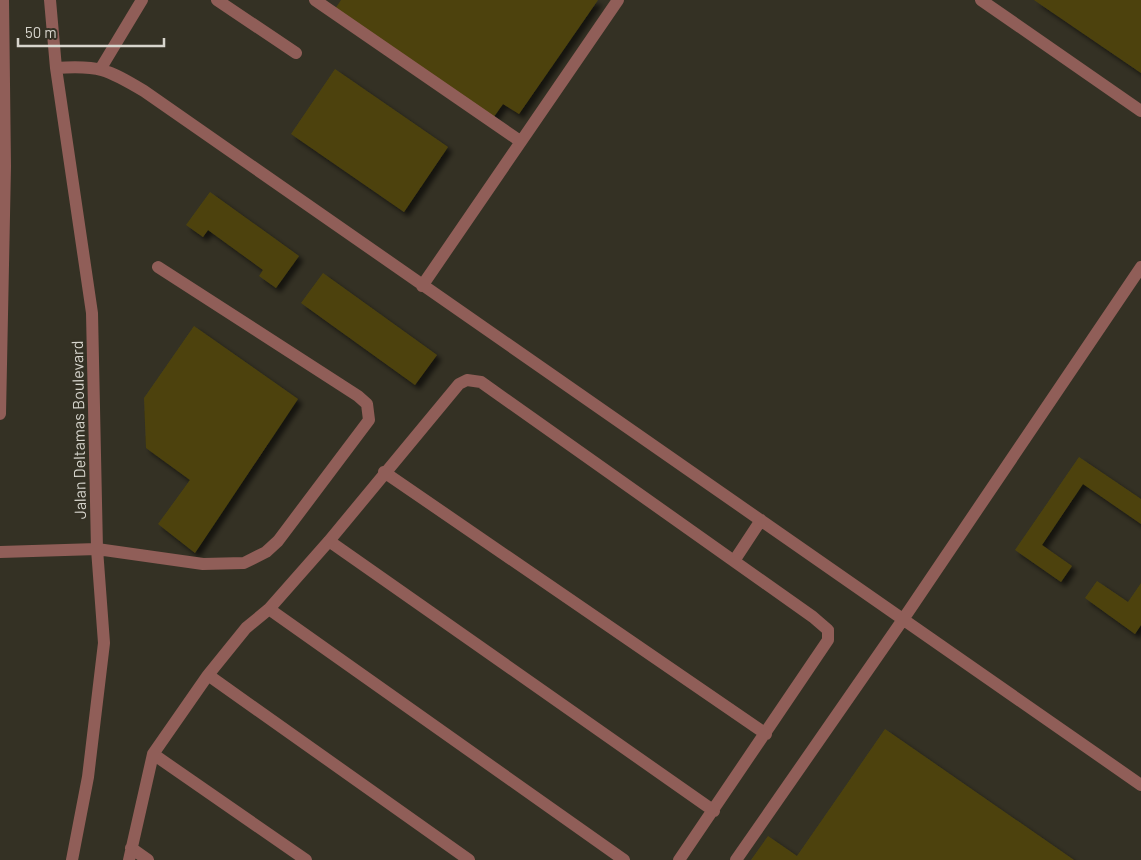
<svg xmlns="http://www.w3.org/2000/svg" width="1141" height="860" viewBox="0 0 1141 860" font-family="Barlow,sans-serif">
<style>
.building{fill:#4d430f;filter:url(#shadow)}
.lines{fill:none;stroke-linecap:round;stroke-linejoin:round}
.minor{stroke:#905e58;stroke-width:12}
.labels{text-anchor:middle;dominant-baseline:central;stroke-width:4;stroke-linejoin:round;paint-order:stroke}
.street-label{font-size:16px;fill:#d7d5cd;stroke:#343124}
</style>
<defs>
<filter id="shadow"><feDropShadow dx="4.5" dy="4.5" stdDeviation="2.5" flood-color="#0009"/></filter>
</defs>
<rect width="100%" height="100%" fill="#343124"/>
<path class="building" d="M341 0H598L519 114 503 104 493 118 335 9Z
M1034 0H1141V73Z
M335 69 448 147 404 212 291 134Z
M210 192 299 256 276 288 259 276 263 270 208 230 203 237 186 225Z
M323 273 437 355 415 385 301 303Z
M194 326 298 399 195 553 158 524 190 480 146 448 144 398Z
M1079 457 1141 499V524L1083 484 1042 545 1072 566 1061 582 1015 550Z
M1097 581 1128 602 1141 583V625L1135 634 1085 598Z
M885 729 1074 860H751L768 836 797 856Z"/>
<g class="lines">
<path class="minor" d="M50 0 56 68 92 313 97 549 104 643 88 777 72 860
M217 0 296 53
M315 0 520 141
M981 0 1141 111
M56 68C99 65 107 69 144 91L1141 785
M101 68 142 0
M422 286 618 0
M0 414 5 166 3 0
M384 472 766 734
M329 541 714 811
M0 552 97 549 203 564 244 563 266 552 278 541 369 420 367 404 358 396 158 267
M734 561 761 520
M269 609 624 860
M208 675 469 860
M153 754 306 860
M131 848 148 860
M129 860 153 754 208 675 246 628 269 609 329 541 459 384 467 380 481 382 813 617 828 630V640L679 860
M736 860 904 618 1141 267"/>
</g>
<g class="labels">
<g class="street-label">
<text transform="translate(78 430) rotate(-91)">Jalan Deltamas Boulevard</text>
</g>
</g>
<path d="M18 38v8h146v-8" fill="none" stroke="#d7d5cd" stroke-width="2.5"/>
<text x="25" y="38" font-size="15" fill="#d7d5cd" stroke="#343124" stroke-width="4" paint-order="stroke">50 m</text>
</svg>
